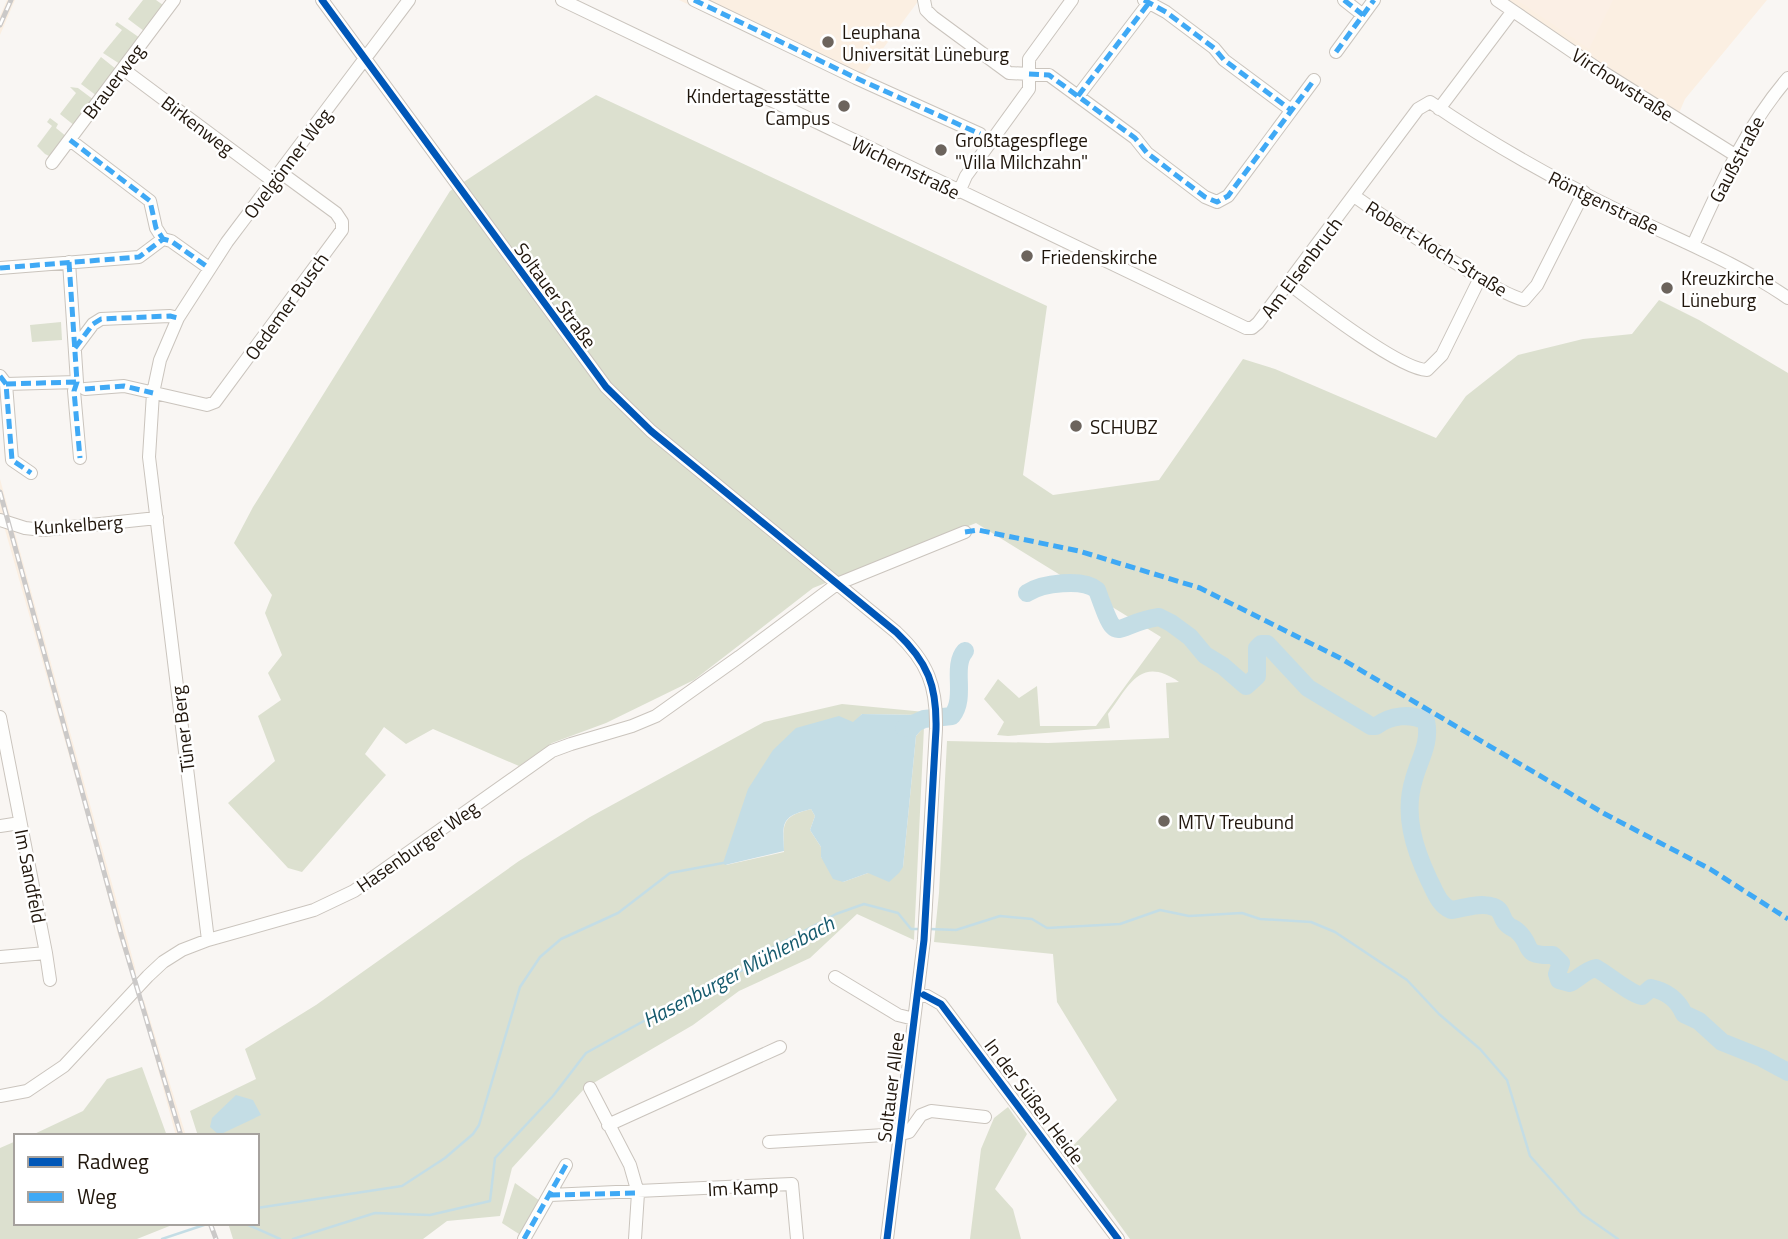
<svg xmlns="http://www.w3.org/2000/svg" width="1788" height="1239" viewBox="0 0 1788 1239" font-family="'Titillium Web',sans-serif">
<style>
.built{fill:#fbefe2}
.industrial{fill:#fbefe5}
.green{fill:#dce0cf}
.water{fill:#c4dde5}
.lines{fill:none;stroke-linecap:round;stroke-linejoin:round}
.stream{stroke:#c4dde5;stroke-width:2.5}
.river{stroke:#c4dde5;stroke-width:18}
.minor-casing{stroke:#cac4bd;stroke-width:14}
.minor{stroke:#fefefd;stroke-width:12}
.rail-casing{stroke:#cbc9c8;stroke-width:5}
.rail{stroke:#fff;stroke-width:2.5;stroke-dasharray:8;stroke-linecap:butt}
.quiet{stroke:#3fa9f5;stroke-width:5;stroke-dasharray:10 5;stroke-linecap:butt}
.cycleway-casing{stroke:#fff;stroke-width:11}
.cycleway{stroke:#0057b8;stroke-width:7}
.poi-dot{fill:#6c645d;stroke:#fff;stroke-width:2.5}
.labels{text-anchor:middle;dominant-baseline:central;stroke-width:5;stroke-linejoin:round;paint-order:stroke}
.poi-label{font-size:19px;fill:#20160c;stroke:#fff;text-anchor:start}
.street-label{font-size:19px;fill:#20160c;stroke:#fff}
.water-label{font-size:21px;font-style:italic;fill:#155a6d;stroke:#fff}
</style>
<rect width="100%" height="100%" fill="#f9f6f3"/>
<path class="built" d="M7 0H15L0 35V16Z
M679 0H919L856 85Z
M1509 0H1767L1685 99 1679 113 1544 26Z
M0 479 135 967 136 974 132 976 118 935 97 854 0 512Z
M144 1000 186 1136H176L140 1002Z"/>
<path class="industrial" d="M1517 0H1613L1589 49Z"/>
<path class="green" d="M143 0H156L163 5 144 31 128 19Z
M117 22 140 38 120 64 103 53 122 30 115 25Z
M101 57 116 69 97 96 81 84Z
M70 87 78 88 94 100 75 126 60 114 76 93Z
M596 95 1047 306 1023 475 1053 495 1159 480 1243 359 1275 369 1436 438 1466 396 1518 355 1583 339 1632 334 1659 300 1699 320 1788 373V1239H1130L1067 1152 1117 1100 1057 1002 1053 954 934 942 939 893 947 741 1048 743 1169 738 1166 683 1179 682C1140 655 1129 686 1108 714L1110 728 1008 736 997 735 1004 722 984 699 998 679 1019 698 1037 686 1040 726H1096L1161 637 976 523 813 588 694 680 606 723 552 743 519 766 433 729 406 744 384 727 365 754 386 775 302 872 288 868 228 803 275 761 258 716 281 700 268 673 282 655 265 613 272 595 234 543 253 507 450 191Z
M50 118 58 124 56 128 67 137 53 158 45 154 37 146 52 126 47 122Z
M61 322 62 340 32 342 30 325Z
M842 704 925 712 924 715 862 714 726 865 784 852C783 822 781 817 811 809L815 816 810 830 821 847V857L843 882 868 873 903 867 916 736 924 727 914 940 857 914 810 958 739 991 693 1025 585 1088 512 1168 500 1216 447 1221 423 1239H233L228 1223H257V1136H198L190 1111 256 1079 245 1049 316 1005 519 861 590 817 764 722Z
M142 1067 167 1136H30L83 1111 107 1079Z
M1008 1107 1027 1134 995 1189 1013 1209 1021 1239H970L981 1149 994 1118Z
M16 1141V1223H177L137 1239H0V1148Z
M515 1183 540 1201 519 1234 502 1223Z"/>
<path class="water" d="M862 714 924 715V727L916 736 903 867 899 873 889 882 868 873 843 882 833 879 821 857V847L810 830 815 816 811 809C780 817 783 822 784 851L725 865 723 863 748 789 773 750 796 728 839 716 853 722Z
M236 1095 253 1100 261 1115 219 1135 210 1127 212 1118Z"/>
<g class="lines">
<path class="stream" d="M930 929 956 930 1000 916 1032 919 1047 928 1120 924 1160 910 1189 916 1242 913 1260 919 1311 922 1335 932 1407 980 1439 1014 1480 1049 1507 1080 1530 1156 1582 1214 1618 1239
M257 1208 402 1186 445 1158 473 1134 479 1125 520 987 540 957 561 939 618 913 670 873 723 863
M244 1223 280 1239
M162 1239 210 1223
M293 1239 375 1213 430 1215 490 1201 495 1158 553 1096 586 1053 707 986 747 968 768 950 836 914 864 904 898 913 911 929H920"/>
<path class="river" d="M1027 593C1042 583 1083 578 1097 590 1119 651 1111 624 1159 617L1171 623 1190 637 1205 655 1223 666 1246 686 1257 676V648L1261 644H1267L1308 688 1371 726H1376C1391 715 1410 713 1426 721 1431 743 1419 760 1414 779 1403 814 1414 848 1429 880 1435 891 1439 905 1451 910 1464 908 1481 902 1494 907 1503 910 1501 919 1507 924 1509 927 1514 928 1516 930 1535 945 1519 956 1553 955L1561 963 1557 974 1559 980 1570 983C1579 978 1586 970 1596 968 1610 976 1629 993 1642 996L1651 988C1666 991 1678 1000 1684 1014L1699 1021 1722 1042 1762 1058 1788 1072
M904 728 924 719 952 716C967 697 951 667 965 651"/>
<defs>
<path id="minor" d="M322 0 606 387 651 431 896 632C928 662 937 686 936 729L924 940 887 1239
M562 0 1246 328H1252L1258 323 1418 109 1430 102C1491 144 1554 179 1621 212 1678 240 1736 262 1788 298
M694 0 856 78 980 134
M924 0 926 10 933 17 1009 73 1049 75 1135 138 1147 153 1205 197 1217 202 1228 196 1314 80
M1144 0 1166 12 1214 48 1224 60 1291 110
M1344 0 1363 15
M1497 0 1598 69 1735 155
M1336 52 1374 0
M123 69 273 181
M1078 96 1148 4
M1439 109 1512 12
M70 140 150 201 156 228 163 239
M52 163 174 0
M959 192 966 176 1029 89V59L1072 0
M1354 196C1391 222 1428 246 1467 270 1485 281 1504 294 1524 300L1537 285 1584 192
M1693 245C1720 186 1745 128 1788 78
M69 262 77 382 74 391 80 458
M0 268 139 257 163 239 171 241 209 268
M1288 283C1314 303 1399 369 1427 370L1442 355 1480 278
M75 348 93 324 101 319 170 316 178 318
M0 376 6 384 12 460 31 473
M6 384 77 382
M85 389 124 386 207 405 215 402 342 230V222L336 213 280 172
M0 520 25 528 43 530 157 518
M0 717 46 953 0 957
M0 826 20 823
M208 940 149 457 153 393 160 360 178 318 227 242 409 0
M46 953 50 980
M835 977 898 1015 914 1019
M917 995 927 996 941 1004 1118 1239
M590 1088 630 1165 638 1193 635 1239
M0 1096 27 1091 64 1066 148 976 163 962 182 950 208 940 314 910 354 891 552 751 571 744 632 726 656 716 739 657 837 584 965 532
M608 1125 780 1047
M769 1142 901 1134 909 1132 921 1115 931 1111 985 1117
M550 1195 792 1184 797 1239
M524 1239 566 1165"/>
</defs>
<use href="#minor" class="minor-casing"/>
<use href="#minor" class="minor"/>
<defs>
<path id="rail" d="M0 25 11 0
M0 492 121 934 181 1136
M210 1223 216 1239"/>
</defs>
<use href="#rail" class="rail-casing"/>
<use href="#rail" class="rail"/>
<path class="quiet" d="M694 0 856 78 980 134
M1144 0 1166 12 1214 48 1224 60 1291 110
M1344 0 1363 15
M1336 52 1374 0
M1029 74 1049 75 1135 138 1147 153 1205 197 1217 202 1228 196 1314 80
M1078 96 1148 4
M70 140 150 201 156 228 163 239
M69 262 77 382 74 391 80 458
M0 268 139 257 163 239 171 241 209 268
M75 348 93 324 101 319 170 316 178 318
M0 376 6 384 12 460 31 473
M6 384 77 382
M85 389 124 386 153 393
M965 532 978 530 1079 551 1200 588 1340 658 1605 814 1710 869 1788 919
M550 1195 638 1193
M524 1239 566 1165"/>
<defs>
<path id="cycleway" d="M322 0 606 387 651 431 896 632C928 662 937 686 936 729L924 940 887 1239
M924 995 941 1004 1118 1239"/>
</defs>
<use href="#cycleway" class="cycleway-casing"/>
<use href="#cycleway" class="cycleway"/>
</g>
<g class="poi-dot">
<circle cx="828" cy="42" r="7"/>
<circle cx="844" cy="106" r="7"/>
<circle cx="941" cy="150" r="7"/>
<circle cx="1027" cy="256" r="7"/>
<circle cx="1667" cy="288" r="7"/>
<circle cx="1076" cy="426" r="7"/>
<circle cx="1164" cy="821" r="7"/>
</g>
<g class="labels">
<g class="poi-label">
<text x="842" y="31">Leuphana<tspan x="842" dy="22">Universität Lüneburg</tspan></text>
<text x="830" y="95" text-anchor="end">Kindertagesstätte<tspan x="830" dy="22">Campus</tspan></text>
<text x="955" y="139">Großtagespflege<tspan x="955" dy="22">"Villa Milchzahn"</tspan></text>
<text x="1041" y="256">Friedenskirche</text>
<text x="1681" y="277">Kreuzkirche<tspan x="1681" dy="22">Lüneburg</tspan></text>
<text x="1090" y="426">SCHUBZ</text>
<text x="1178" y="821">MTV Treubund</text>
</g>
<g class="street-label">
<text transform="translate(113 81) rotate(-53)">Brauerweg</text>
<text transform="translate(1623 84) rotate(33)">Virchowstraße</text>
<text transform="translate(198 125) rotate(37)">Birkenweg</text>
<text transform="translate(1736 159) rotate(-62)">Gaußstraße</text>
<text transform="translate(287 163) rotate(-53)">Ovelgönner Weg</text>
<text transform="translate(906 167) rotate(26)">Wichernstraße</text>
<text transform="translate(1604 202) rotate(26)">Röntgenstraße</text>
<text transform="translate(1437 248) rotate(32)">Robert-Koch-Straße</text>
<text transform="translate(1301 267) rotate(-53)">Am Elsenbruch</text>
<text transform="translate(556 295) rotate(54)">Soltauer Straße</text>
<text transform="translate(286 306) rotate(-54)">Oedemer Busch</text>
<text transform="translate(78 524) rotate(-4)">Kunkelberg</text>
<text transform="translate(182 729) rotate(-97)">Tüner Berg</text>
<text transform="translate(417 846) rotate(-35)">Hasenburger Weg</text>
<text transform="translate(31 876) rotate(79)">Im Sandfeld</text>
<text transform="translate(890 1087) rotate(-83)">Soltauer Allee</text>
<text transform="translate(1035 1101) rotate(53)">In der Süßen Heide</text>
<text transform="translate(743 1187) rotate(-3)">Im Kamp</text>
</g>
<g class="water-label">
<text transform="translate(738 971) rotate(-28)">Hasenburger Mühlenbach</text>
</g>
</g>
<rect x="14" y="1134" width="245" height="91" fill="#ffffff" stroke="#a6a29e" stroke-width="2"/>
<rect x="28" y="1157" width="35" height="10" fill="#0057b8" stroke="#a6a29e" stroke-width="2"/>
<text x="77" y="1169" font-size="21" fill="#20160c">Radweg</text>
<rect x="28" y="1192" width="35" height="10" fill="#3fa9f5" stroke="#a6a29e" stroke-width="2"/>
<text x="77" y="1204" font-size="21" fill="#20160c">Weg</text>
</svg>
